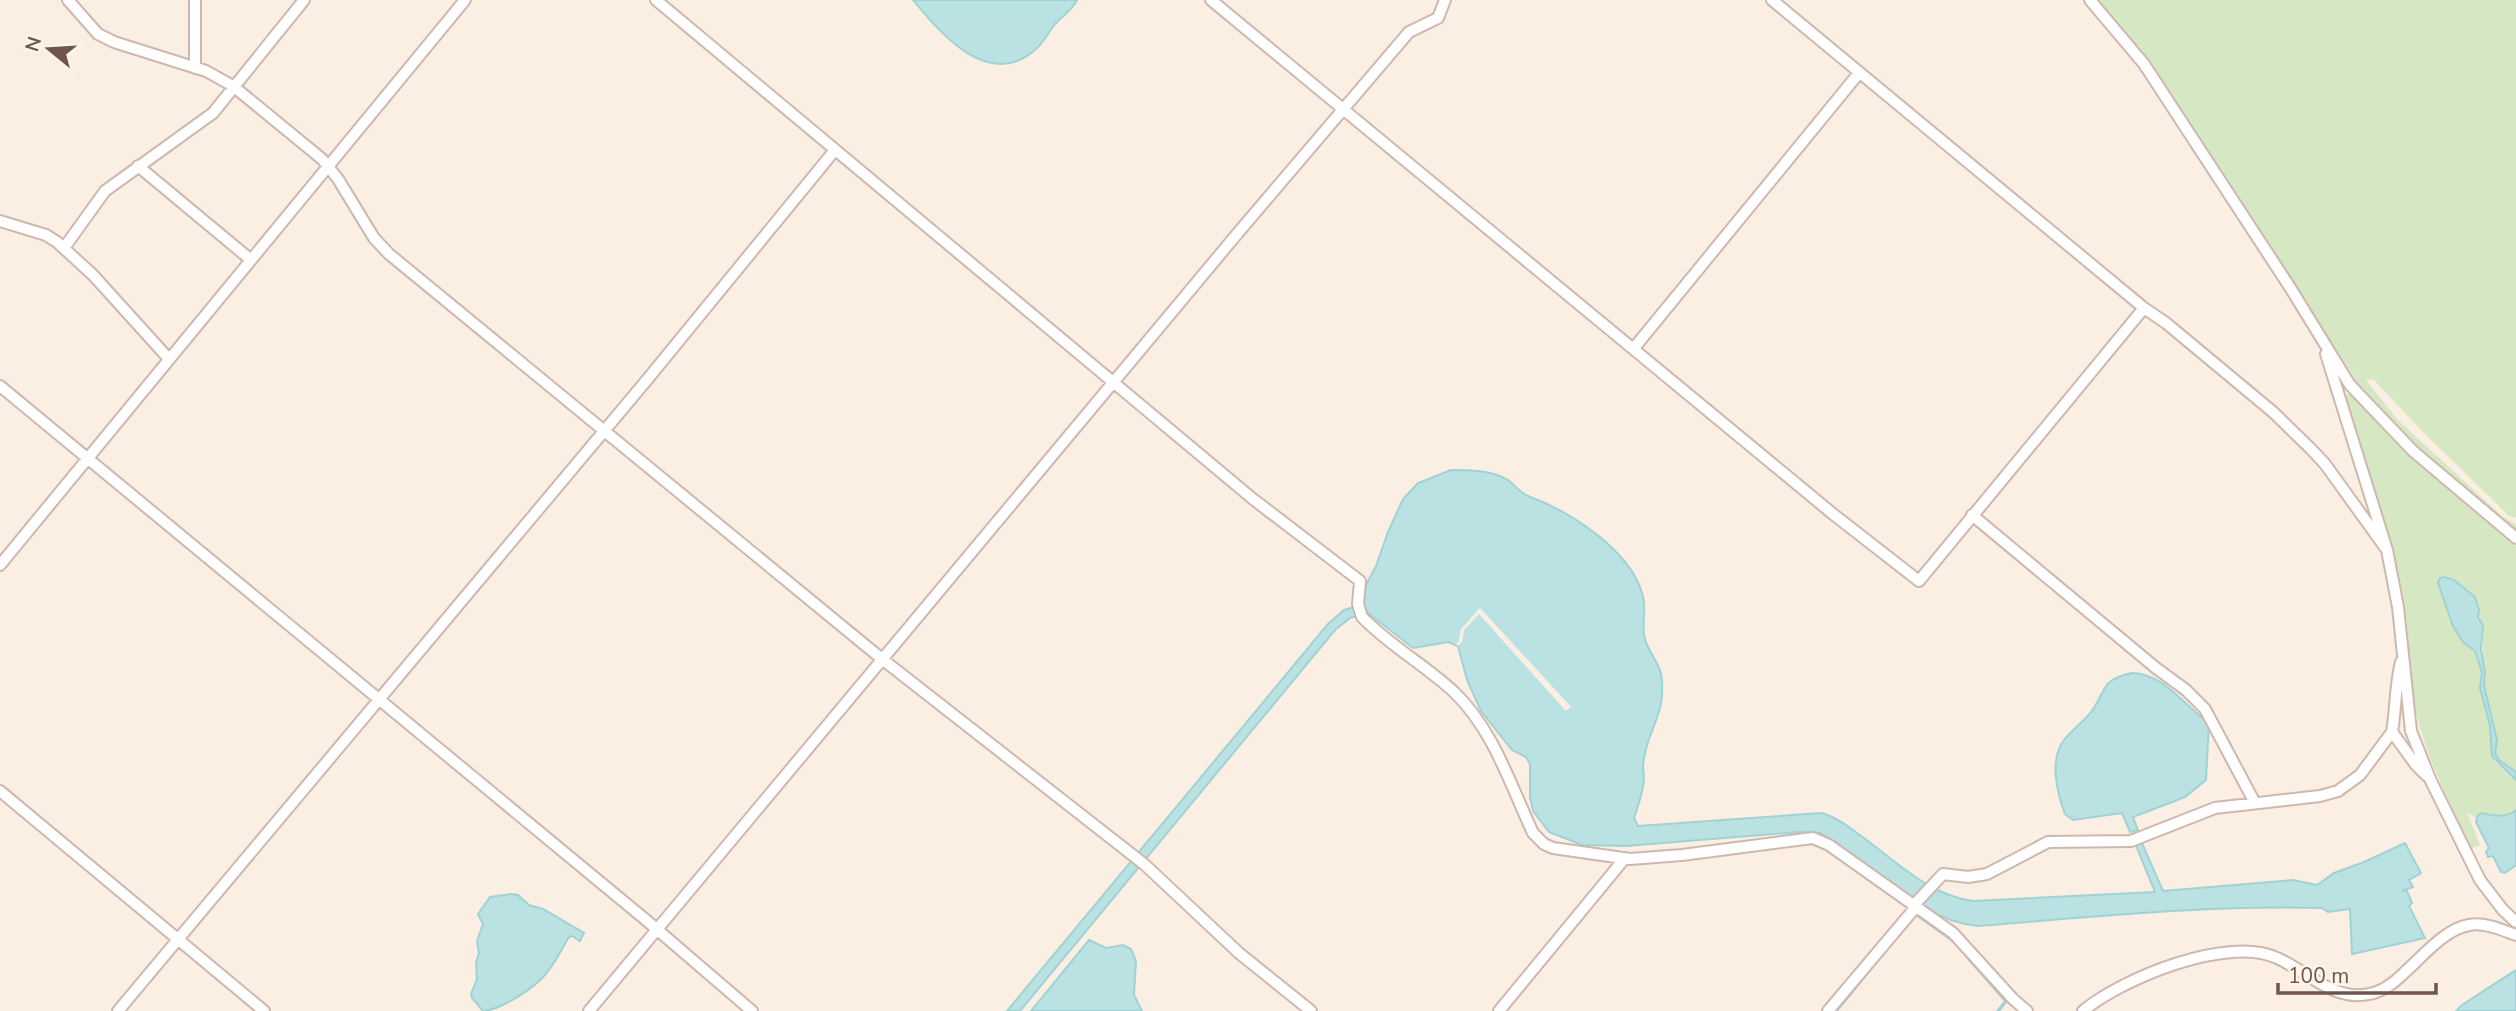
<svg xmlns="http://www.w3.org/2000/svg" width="2516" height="1011" viewBox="0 0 2516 1011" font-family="'Nunito Sans',sans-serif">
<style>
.green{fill:#d6e7c3}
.water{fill:#bae2e3;stroke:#a0d2d4;stroke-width:2}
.pier{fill:#fbefe4}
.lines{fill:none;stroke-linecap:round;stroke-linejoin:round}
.stream{stroke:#a0d2d4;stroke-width:3.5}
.street-casing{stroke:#ceb8ae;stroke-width:14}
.street{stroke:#fff;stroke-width:10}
</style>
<rect width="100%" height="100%" fill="#fbefe4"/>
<path class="green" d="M2097 0H2516V518L2509 516 2422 431 2373 379 2366 380 2397 419 2504 518 2516 524V531L2414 447 2352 381 2354 377 2195 130 2148 60Z
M2350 393C2398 449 2458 499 2516 546V772C2510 768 2498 762 2496 755 2494 750 2497 744 2496 739 2495 721 2484 703 2484 685 2483 664 2486 598 2465 588 2458 584 2446 584 2438 583L2453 626 2463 642 2475 651 2480 666 2482 673 2480 688 2490 725 2492 756 2516 780V810L2511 814 2490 815 2482 813 2476 818 2467 812 2480 845 2471 849C2446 795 2419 744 2411 685 2407 660 2410 635 2405 611 2392 537 2367 467 2344 396Z"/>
<path class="water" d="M913 0H1077C1071 12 1060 17 1052 28 1047 35 1043 43 1036 49 990 91 941 35 913 0Z
M1451 470C1470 470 1491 470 1508 480 1515 485 1520 493 1528 496 1569 511 1629 549 1642 593 1647 607 1642 621 1644 635 1646 650 1658 660 1661 674 1668 714 1645 732 1643 767 1643 768 1644 775 1644 777 1644 791 1638 805 1634 818L1638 826 1821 813C1837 817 1850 828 1864 838 1898 863 1929 895 1973 901L2155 892 2137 848V842L2141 841 2163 891 2293 880 2317 885 2334 873 2364 862 2405 843 2421 873 2409 880 2413 887 2402 891H2407L2412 903 2409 906 2425 938 2352 954 2350 909 2328 912 2322 908C2208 905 2092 917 1978 926 1914 920 1874 862 1820 833L1800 832 1626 846 1582 845 1549 832 1533 811 1530 797V764L1526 757 1512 750 1481 711 1467 680 1458 646 1448 642 1413 648 1368 613 1350 618 1335 630 1020 1011H1007L1328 624 1344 610 1364 604 1366 585 1376 566 1388 532 1403 499 1418 483Z
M2444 577 2454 580 2475 597 2479 610 2478 617 2483 625 2481 649 2485 672 2484 686 2497 740 2495 753 2499 760 2516 772V780L2492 756 2490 725 2480 688 2482 673 2480 666 2475 651 2463 642 2453 626 2438 583 2440 578Z
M2132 673C2165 674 2183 705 2209 723L2206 780 2185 797 2133 817 2138 830 2130 832 2122 813 2073 820 2065 814C2057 793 2049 759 2064 740 2072 730 2083 722 2091 712 2107 691 2099 680 2132 673Z
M2516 810V865L2505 873 2501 872 2493 856 2488 857 2486 852 2489 848 2476 822 2478 815 2482 813C2492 816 2508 818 2516 810Z
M511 894 518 895 529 905 543 909 584 933 580 941 572 936 569 937C561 950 555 964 545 975 533 989 500 1010 483 1011L472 998 471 994 477 979 476 963 479 953 477 941 483 924 478 914 490 897Z
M1089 940 1106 948 1123 945 1131 949 1136 961 1134 995 1142 1011H1031Z
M2516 970V1011H2456L2462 1005Z"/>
<path class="pier" d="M1480 608 1571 707 1566 711 1479 614 1464 630 1462 642 1458 646 1456 644 1459 641 1461 629Z"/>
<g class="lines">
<path class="stream" d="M1915 916 1916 914 1954 941
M1959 947 2006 1001 1998 1011
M1836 1011 1885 951"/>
<defs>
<path id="street" d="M68 0 98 34 114 42 206 71 233 86 322 159 338 179 374 238 389 254 882 659 1144 864 1239 953 1311 1011
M656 0 1253 499 1360 581 1358 604 1362 617C1390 646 1425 665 1454 692 1493 729 1511 786 1533 833L1544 844 1553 848 1630 859 1682 855 1813 838 1829 845 1953 933 2013 999 2027 1011
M1211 0 1833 514 1919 581 2144 308
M1772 0 2144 308 2166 323 2273 412 2311 449 2325 464 2387 550
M2090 0 2144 64 2291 289 2350 385 2413 451 2516 538
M195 68V0
M138 166 251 260
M0 221 46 235 57 242 93 275 169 359
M64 248 105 191 213 113 304 0
M1634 348 1859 73
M2326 354 2387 550 2398 607 2411 731 2431 781 2480 880 2503 910 2516 922
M0 386 646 920 752 1011
M1972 515 2156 668 2186 690 2205 709 2255 803
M0 565 465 0
M2392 732C2396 709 2395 685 2401 662
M0 791 264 1011
M1913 906 1943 874 1968 877 1987 874 2048 842 2131 841 2215 808 2320 796 2338 791 2360 775 2392 732 2416 765 2427 776
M118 1011 646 381 835 150
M589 1011 1237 234 1409 32 1438 18 1445 0
M1499 1011 1625 858
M1828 1011 1915 908
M2083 1011C2123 978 2228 935 2277 958 2307 971 2334 1002 2369 994 2383 992 2396 981 2405 972 2423 956 2445 929 2469 925 2485 922 2502 930 2516 935"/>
</defs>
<use href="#street" class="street-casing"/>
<use href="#street" class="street"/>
</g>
<g transform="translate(49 49) rotate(288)" stroke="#fef4ea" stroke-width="5" paint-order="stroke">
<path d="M0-5L12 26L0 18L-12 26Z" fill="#71544b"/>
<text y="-10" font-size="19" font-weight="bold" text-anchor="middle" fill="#71544b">N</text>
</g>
<path d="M2278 983v10h158v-10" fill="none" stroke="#71544b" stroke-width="3.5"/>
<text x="2288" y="983" font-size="21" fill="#71544b" stroke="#fef4ea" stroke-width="5" paint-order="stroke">100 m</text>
</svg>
